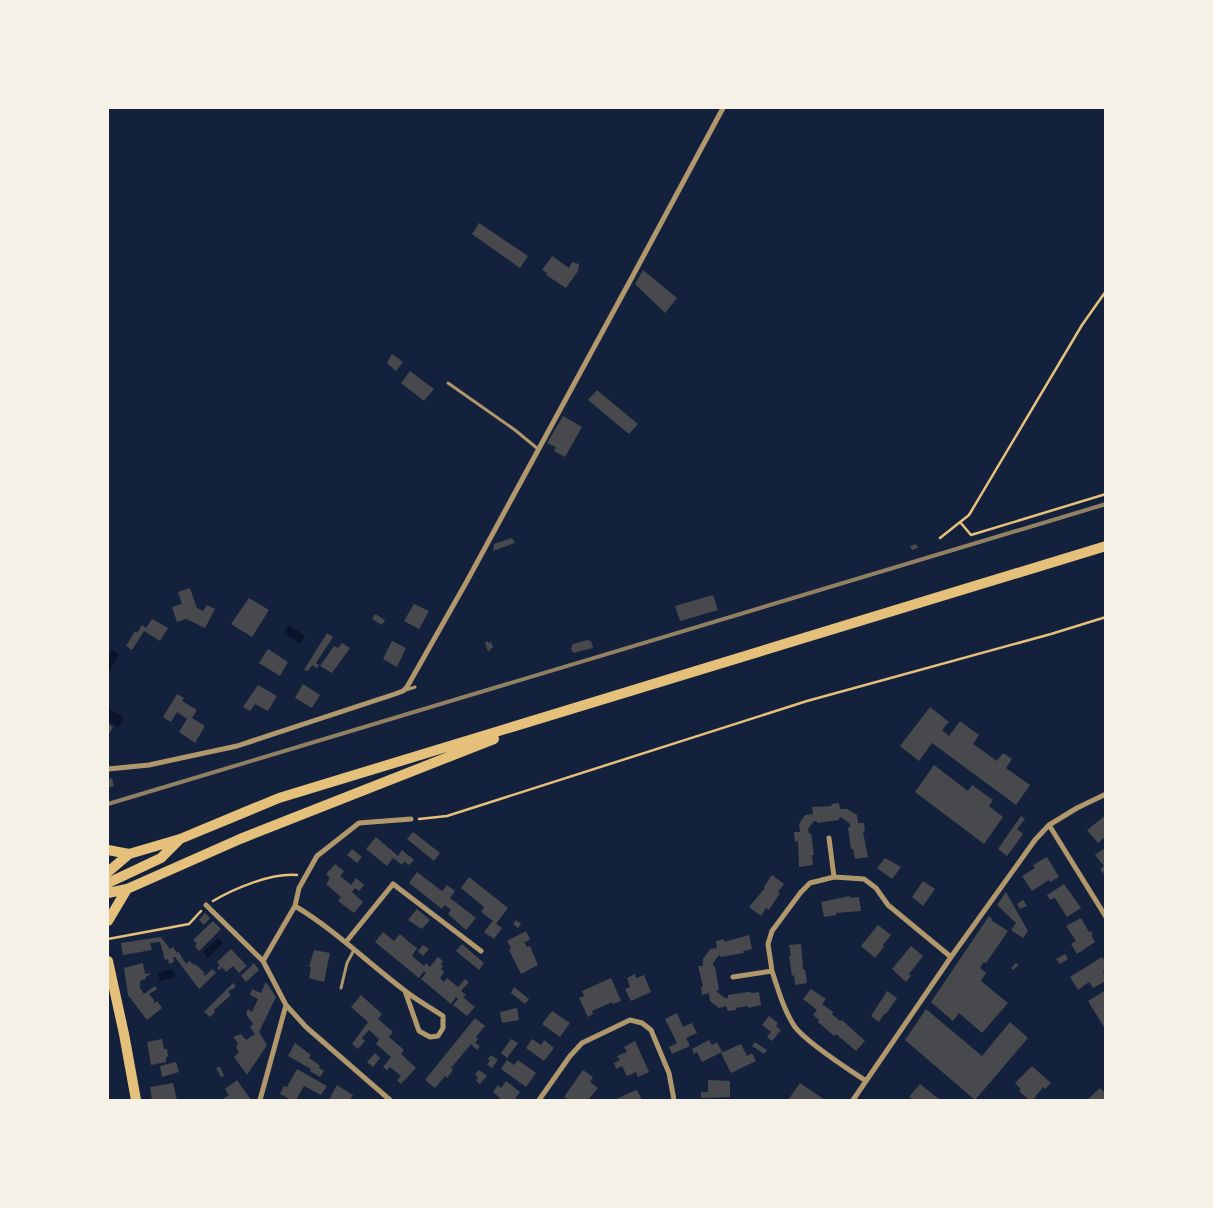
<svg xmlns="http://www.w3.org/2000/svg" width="1213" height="1208" viewBox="0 0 1213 1208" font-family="Roboto,sans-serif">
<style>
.water{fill:#0b132b}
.building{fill:#48494c}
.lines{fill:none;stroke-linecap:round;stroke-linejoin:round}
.path{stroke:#e5c07b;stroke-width:2.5}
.service{stroke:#b1986c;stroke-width:3}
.minor{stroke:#b1986c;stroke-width:5}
.secondary{stroke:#e5c07b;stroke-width:10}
.primary{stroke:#e5c07b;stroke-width:10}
.rail{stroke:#918062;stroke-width:4}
</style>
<rect width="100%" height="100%" fill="#14213d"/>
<path class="water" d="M289 625 305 636 300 644 284 633Z
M112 650 119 655 110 670H108V656Z
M108 708 124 718 118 727 108 720Z
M218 938 223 943 208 958 203 952Z
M172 969 175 977 160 981 158 973Z"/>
<path class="building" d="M479 223 528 256 520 268 472 234Z
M552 256 569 268 572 262 579 264 578 271 566 288 546 275 547 273 542 270Z
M643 270 677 298 665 313 635 284Z
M392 354 403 362 396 371 387 363Z
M410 371 434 389 424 401 401 383Z
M597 390 638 424 629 434 588 400Z
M563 416 582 427 565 457 554 451 556 447 547 443Z
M512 538 515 543 493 551 494 544Z
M916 544 918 548 912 550 910 546Z
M190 588 197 608 203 611 207 605 215 609 205 628 186 619 177 622 172 607 182 604 178 592Z
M713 595 718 610 680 621 675 606Z
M249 598 269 610 252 637 231 624Z
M414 604 429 611 419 629 404 621Z
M375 614 385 620 382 625 372 619Z
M152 619 168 628 160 641 144 631 132 650 126 646 135 631 137 633 142 625 146 628Z
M327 633 333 637 316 663 319 665 317 668 312 665 308 671 304 670Z
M587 640 591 641 593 648 573 653 571 648 573 644Z
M392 641 406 648 397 667 383 659Z
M488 641V643L491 642 493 648 490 649V651H488L485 643Z
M342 643 350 648 332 673 320 666 334 646 338 648Z
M268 649 288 662 280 676 259 663Z
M303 684 320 695 312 708 295 698Z
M258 685 277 696 268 711 255 704 250 711 243 707Z
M177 694 184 698 182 701 197 710 192 718 205 726 195 743 179 732 187 719 177 712 171 722 163 717Z
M930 707 949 722 942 730 949 736 960 721 979 735 973 744 997 761 1003 753 1012 759 1006 768 1030 785 1016 805 932 743 919 761 900 746Z
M108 723 113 727 108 736Z
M934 765 968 791 972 785 993 800 989 806 1003 817 984 844 915 792Z
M112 778 114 786 108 788V779Z
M839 803 840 809H847L857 815 858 823H864L865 831 863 832 868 857 855 859 853 849H851L848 828 850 827V824L841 817 839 818V820L817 823V821H814L808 829 809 834 811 833 814 855H812L813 865 799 867 798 841 795 842 794 832H800L799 824 805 815 813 814 812 807 832 806 831 804Z
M1106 815V836L1098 843 1087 830Z
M1021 816 1025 819 1017 829 1023 834 1007 856 998 849Z
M413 832 440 853 434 861 407 839Z
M376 837 398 856 402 850 414 860 409 865 404 862 402 865 393 858 387 866 366 849Z
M1106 847V876L1100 869 1104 866 1095 855Z
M352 849 362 857 357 863 347 855Z
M1047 857 1059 877 1050 882 1049 880 1032 891 1022 876 1035 868 1033 865Z
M885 858 901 867 892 879 877 868Z
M335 864 344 871 340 876 351 885 356 878 364 885 359 891 355 888 352 892 363 902 354 913 338 901 341 897 326 884 330 878 326 874Z
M417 872 442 891 447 885 455 891 450 898 476 918 466 930 448 914 451 910 445 905 442 909 409 883Z
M772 875 784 884 778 892 780 893 769 910 766 908 761 916 749 907 765 888 764 887Z
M469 877 508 908 496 924 502 928 494 939 484 932 493 921 481 912 484 907 461 888Z
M923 881 935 889 923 906 912 897Z
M1064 884 1081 908 1067 917 1055 898 1050 900 1047 895Z
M1006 892 1028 931 1023 938 1011 930 1016 923 997 905Z
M850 896V898L859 897 861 911 836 913V915L824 917 821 902Z
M1023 900 1027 906 1020 909 1017 904Z
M417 909 430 920 422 929 408 920Z
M205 913 210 918 204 925 199 920Z
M989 916 992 919 991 920 1008 931 986 963 984 962 980 968 986 973 981 981 1008 1003 982 1033 959 1013 953 1021 931 1002Z
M1081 918 1089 932 1091 931 1093 934 1091 935 1095 942 1077 954 1071 944 1076 941 1066 926Z
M516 920 521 924 518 928 513 924Z
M213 921 221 929 199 951 195 946 197 944 193 940Z
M878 925 891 935 883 945 884 947 875 958 861 946Z
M526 931 530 939 528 940 529 941 524 942 527 947 530 946 538 965 521 974 509 950 511 948 507 941Z
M383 932 394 941 400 934 409 942 417 948 412 956 424 966 426 963 430 967 438 957 443 961 441 964 443 966 441 969 444 972 440 978 444 982 447 978 458 987 465 979 469 982 461 991 466 995 463 997 475 1007 467 1016 453 1005 458 999 456 997 451 1004 421 979 426 973 424 971 419 978 375 942Z
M749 935 752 949 743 951 744 953 721 957 719 955 713 963V966H715L719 990 716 991 725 998H728V995L748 992 753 993 759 992 761 1005 748 1008V1006L736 1008V1010L728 1011 726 1006 719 1008 710 1001 709 993 702 995 701 987 703 986 698 966H703V959L710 949 717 948 716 941 724 939V942Z
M161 937 170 949 173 947 177 953 178 951 186 964 189 961 194 965 195 964 205 973 203 974 205 976 212 969 216 973 199 989 175 957H173L174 962 169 964 168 959 165 960 160 942 150 943 152 950 123 955 121 943Z
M462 944 484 963 479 970 456 951Z
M801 944 803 970 805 969 807 983 795 985 794 975 792 976 789 956H791L789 945Z
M423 945 429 949 423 956 418 951Z
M911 946 923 956 909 974 911 976 906 982 892 969Z
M231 949 247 966 239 973 233 966 226 972 222 967 219 970 217 968 220 965 217 962Z
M314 950 330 953 324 982 309 978 311 967H309Z
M1065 954 1068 959 1060 964 1056 959Z
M1102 957 1106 962V971L1103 972 1106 981 1093 988 1089 982 1078 990 1070 977Z
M143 963 145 974 150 973V975L146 976V979L140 981V988L144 994 155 986 157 989 149 994 155 1001 153 1002 155 1003 157 1001 162 1008 147 1020 128 995 124 968Z
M254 963 259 970 246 982 241 976Z
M1016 963 1019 965 1013 970 1011 968Z
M635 974 636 978 644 975 651 992 631 1001 625 989 630 987 627 978Z
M611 978 621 1001 613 1004 612 1002 592 1011 593 1014 588 1017 579 998 584 996 582 991Z
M266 982 276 997 259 1032 267 1045 247 1075 234 1057 239 1052 236 1047 238 1043 233 1037 241 1034 246 1040 255 1034 250 1027 253 1024 246 1014 248 1009 252 1012 258 999 250 995 252 989 261 993Z
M233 983 236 986 232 990 231 989 228 992 231 995 214 1010 215 1012 210 1017 204 1012Z
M514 987 529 999 525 1004 511 993Z
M811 989 826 999 822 1004 833 1012 832 1014 840 1021 842 1020 865 1041 856 1051 836 1034 834 1036 818 1022 819 1020 813 1015 817 1010 803 999Z
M1106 990V1026L1104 1027 1088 1001Z
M887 991 897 998 886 1014 885 1013 879 1022 871 1016Z
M361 995 382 1014 378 1019 393 1032 389 1037 404 1050 401 1054 416 1068 401 1084 397 1080 401 1076 390 1067 387 1070 383 1067 391 1057 376 1044 379 1039 369 1030 362 1038 365 1041 358 1049 352 1044 368 1022 351 1007Z
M517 1008 519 1020 502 1023 500 1012Z
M926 1009 982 1056 1010 1022 1028 1038 975 1100 905 1040Z
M552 1011 570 1023 560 1037 542 1024Z
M677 1013 683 1027 692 1023 697 1033 686 1038 690 1046 672 1054 669 1047 677 1043 665 1019Z
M769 1016 778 1023 776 1026 781 1030 772 1041 767 1037 771 1032 762 1025Z
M475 1018 485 1026 476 1037 478 1039 475 1043 480 1046 477 1050 471 1044 451 1068 453 1070 447 1078 445 1076 435 1088 425 1080Z
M162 1039 164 1049H167L168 1056 166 1057V1062L151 1065 147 1042Z
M511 1039 518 1043 507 1058 501 1053Z
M532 1039 541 1045 544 1040 554 1048 544 1061 526 1048Z
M709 1040 712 1045 717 1042 722 1052 702 1062 697 1052 694 1054 692 1049Z
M635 1041 649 1072 638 1077 636 1072 627 1076 622 1066 616 1069 614 1063 620 1060 617 1056 627 1052 624 1047Z
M755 1042 767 1050 764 1054 752 1046Z
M295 1043 311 1055 309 1058 315 1062 320 1066 319 1068 324 1071 320 1077 310 1071 311 1069 288 1056Z
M741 1044 747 1056 752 1053 756 1061 731 1073 721 1053Z
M375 1053 380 1058 373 1067 367 1062Z
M491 1055 498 1060 492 1068 487 1064 490 1061 488 1059Z
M507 1060 514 1065 518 1060 536 1073 526 1087 501 1069Z
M176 1062 179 1072 162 1077 160 1066Z
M1032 1066 1051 1083 1045 1089 1043 1087 1033 1100H1029L1019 1091 1021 1089 1015 1083Z
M220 1067 224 1076 221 1077 216 1068Z
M297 1069 327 1086 321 1095 304 1086 296 1100H291L280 1094 284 1086 287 1087Z
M479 1070 487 1076 480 1084 476 1081 478 1077 475 1074Z
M583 1070 593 1077 590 1082 598 1088 588 1100H569L564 1097Z
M237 1080 251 1100H221L229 1095 225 1089Z
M708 1080 730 1081V1097L701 1098V1092H708Z
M506 1081 520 1092 514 1100H499L500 1098 493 1092 498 1085 501 1088Z
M173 1083 177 1100H152L150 1087Z
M800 1083 825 1100H788Z
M920 1084 940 1100H914L909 1097Z
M337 1085 353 1095 350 1100H329Z
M1100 1088 1106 1094V1100H1087Z
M637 1090 642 1100H614L634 1091Z"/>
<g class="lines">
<path class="path" d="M960 522 971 535 1106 494
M940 538 969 515 1082 325 1106 291
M419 819 447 816 807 701 1051 634 1106 617
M213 901C235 888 271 873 297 875
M108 939 189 924 201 911"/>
<path class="service" d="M448 383 515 430 538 449
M406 690 415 687
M341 988 347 963 354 950"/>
<path class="minor" d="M108 769 149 765 237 746 395 694 403 691 407 687 467 581 630 281 723 108
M1049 825 1106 917
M829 838 834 877 864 879 876 888 888 905 951 957
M206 905 263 961 286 1005 306 1027 390 1100
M295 906C335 930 367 962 404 990 416 1000 430 1007 443 1016V1028L438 1036 430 1037 419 1031 405 991
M346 942 393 884 481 951
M263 961 295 906 299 888 317 856 359 823 411 819
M772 971C778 989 784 1011 795 1027 807 1043 848 1069 866 1081
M733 977 772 971 768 944 772 931 801 892 810 883 834 877
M260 1100 286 1005
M539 1100 570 1056 582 1043 630 1020 642 1023 651 1030 669 1073 674 1100
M853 1100 951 957 1035 840 1049 825 1077 808 1106 794"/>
<path class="secondary" d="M108 961 124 1034 136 1100"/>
<path class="primary" d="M108 850 129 854
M108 872 129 854 180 839 279 798 1106 546
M108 883 161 858 179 840
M108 893 127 889 240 839 494 739
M108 921 127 889"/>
<path class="rail" d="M108 804 1106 504"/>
</g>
<rect width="1213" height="1208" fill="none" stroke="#f6f1e7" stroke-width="218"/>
</svg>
